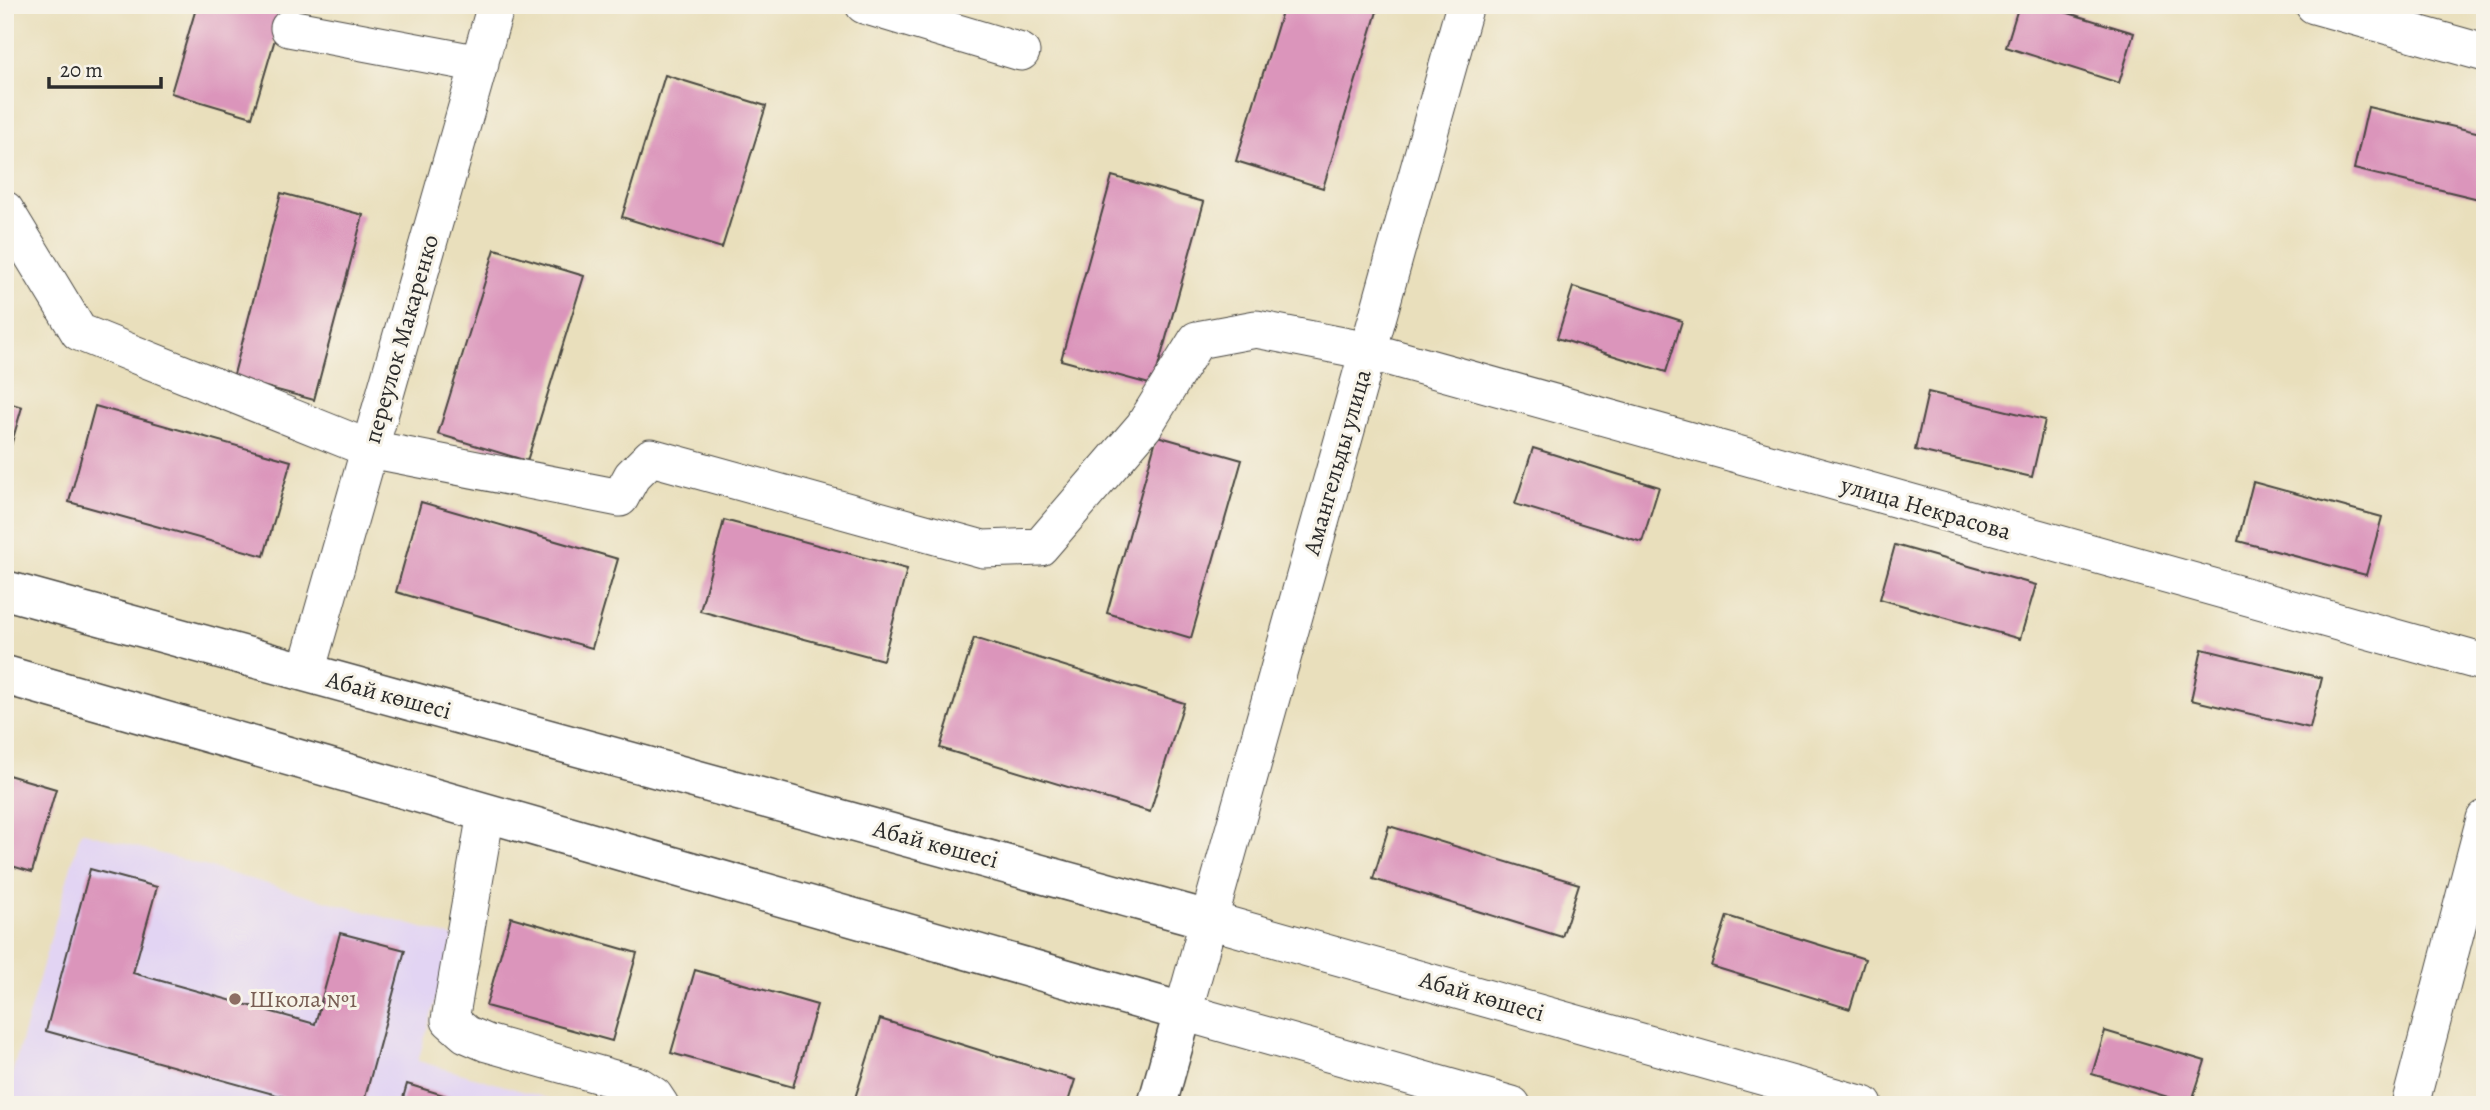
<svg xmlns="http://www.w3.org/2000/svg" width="2490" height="1110" viewBox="0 0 2490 1110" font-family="Alegreya,serif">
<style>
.built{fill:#e2d4f3}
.building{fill:#db95bb}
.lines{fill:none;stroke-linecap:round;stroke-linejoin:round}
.minor-casing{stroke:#484641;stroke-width:39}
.major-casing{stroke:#484641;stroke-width:41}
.minor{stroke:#fff;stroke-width:37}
.major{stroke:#fff;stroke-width:38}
.education-dot{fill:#8d6e63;stroke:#f7f3e8;stroke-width:2.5}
.labels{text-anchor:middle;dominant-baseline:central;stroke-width:6;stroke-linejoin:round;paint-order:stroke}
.street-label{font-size:24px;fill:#2b2b2b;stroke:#f7f3e8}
.education-label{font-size:24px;fill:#785e54;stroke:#f7f3e8;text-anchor:start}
</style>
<rect width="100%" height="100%" fill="#f7f3e8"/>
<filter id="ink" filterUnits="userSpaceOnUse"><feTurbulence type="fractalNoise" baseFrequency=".0143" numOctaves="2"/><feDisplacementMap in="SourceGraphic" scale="14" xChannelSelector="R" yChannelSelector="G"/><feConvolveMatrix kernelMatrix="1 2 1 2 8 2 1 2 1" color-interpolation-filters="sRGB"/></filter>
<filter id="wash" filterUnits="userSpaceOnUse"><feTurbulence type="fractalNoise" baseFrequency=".00686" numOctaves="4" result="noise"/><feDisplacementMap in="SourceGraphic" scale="28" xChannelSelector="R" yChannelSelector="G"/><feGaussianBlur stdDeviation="1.57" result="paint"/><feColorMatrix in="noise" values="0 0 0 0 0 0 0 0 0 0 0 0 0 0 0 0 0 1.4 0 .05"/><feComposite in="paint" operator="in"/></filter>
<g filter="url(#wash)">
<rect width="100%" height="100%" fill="#e9dfbc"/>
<path class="built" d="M81 831 454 937 418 1061 571 1105H5V1098Z"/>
<g id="blocks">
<path class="building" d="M197 5H285L252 117 171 93Z
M1284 5H1379L1323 188 1236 161Z
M2019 5H2042L2134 33 2119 83 2006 47Z
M665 75 766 106 722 248 622 217Z
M2368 107 2485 134V172L2479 199 2354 169Z
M1112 176 1204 202 1153 385 1061 360Z
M281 193 363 215 314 400 233 378Z
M495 249 584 276 527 461 438 434Z
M1573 287 1682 321 1666 372 1557 338Z
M1928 392 2045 420 2032 477 1915 450Z
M5 402 22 407 6 463H5Z
M95 406 291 461 264 556 69 502Z
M1157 436 1242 460 1191 638 1107 613Z
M1533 448 1659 487 1642 542 1515 504Z
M2253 482 2382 517 2366 575 2238 541Z
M421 502 618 559 592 648 396 592Z
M724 520 907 569 883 660 700 611Z
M1895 545 2036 585 2020 639 1880 599Z
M974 638 1184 703 1150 812 940 748Z
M2202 649 2322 678 2310 728 2191 700Z
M5 774 56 789 32 872 5 864Z
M1389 826 1579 884 1562 937 1373 879Z
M90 869 157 887 133 973 315 1024 340 933 405 950 363 1105H313L46 1031Z
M1727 916 1865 959 1850 1009 1711 966Z
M511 917 637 953 612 1041 486 1006Z
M695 970 817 1005 793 1087 671 1053Z
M880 1019 1075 1080 1067 1105H876L855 1098Z
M2105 1031 2205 1061 2191 1104 2092 1074Z
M407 1084 473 1104V1105H401Z"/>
</g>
</g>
<g filter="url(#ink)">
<use href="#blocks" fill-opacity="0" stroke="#484641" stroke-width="2"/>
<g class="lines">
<defs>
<path id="minor" d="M864 5 1021 52
M1465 5 1183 1012 1512 1105
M2314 5 2485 53
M289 28 480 64
M5 210 79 332 370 449 620 498 632 476 651 457 983 549 1040 547 1144 426 1197 340 1256 329 1368 351 2485 663
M306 672 496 5
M486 813 450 1020 466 1034 487 1043 639 1086 654 1096 660 1105
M1209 920 1864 1105
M2410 1105 2485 819"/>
<path id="major" d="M5 590 1209 920
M5 675 1183 1012 1157 1105"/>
</defs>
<use href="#minor" class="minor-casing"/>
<use href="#major" class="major-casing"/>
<use href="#minor" class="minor"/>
<use href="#major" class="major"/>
</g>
</g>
<circle class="education-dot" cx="235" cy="999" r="7"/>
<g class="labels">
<g class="street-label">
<text transform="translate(401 339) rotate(-74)">переулок Макаренко</text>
<text transform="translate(1337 462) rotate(-74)">Амангельды улица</text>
<text transform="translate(1926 508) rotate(16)">улица Некрасова</text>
<text transform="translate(389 695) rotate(15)">Абай көшесі</text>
<text transform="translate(936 844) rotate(15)">Абай көшесі</text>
<text transform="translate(1482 996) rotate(16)">Абай көшесі</text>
</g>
<g class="education-label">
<text x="249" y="999">Школа №1</text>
</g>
</g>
<rect width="2490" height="1110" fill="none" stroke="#f7f3e8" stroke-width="28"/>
<path d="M49 77v10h112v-10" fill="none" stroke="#2b2b2b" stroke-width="3.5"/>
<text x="60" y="77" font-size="21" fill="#2b2b2b" stroke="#f7f3e8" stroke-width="5" paint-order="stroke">20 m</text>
</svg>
